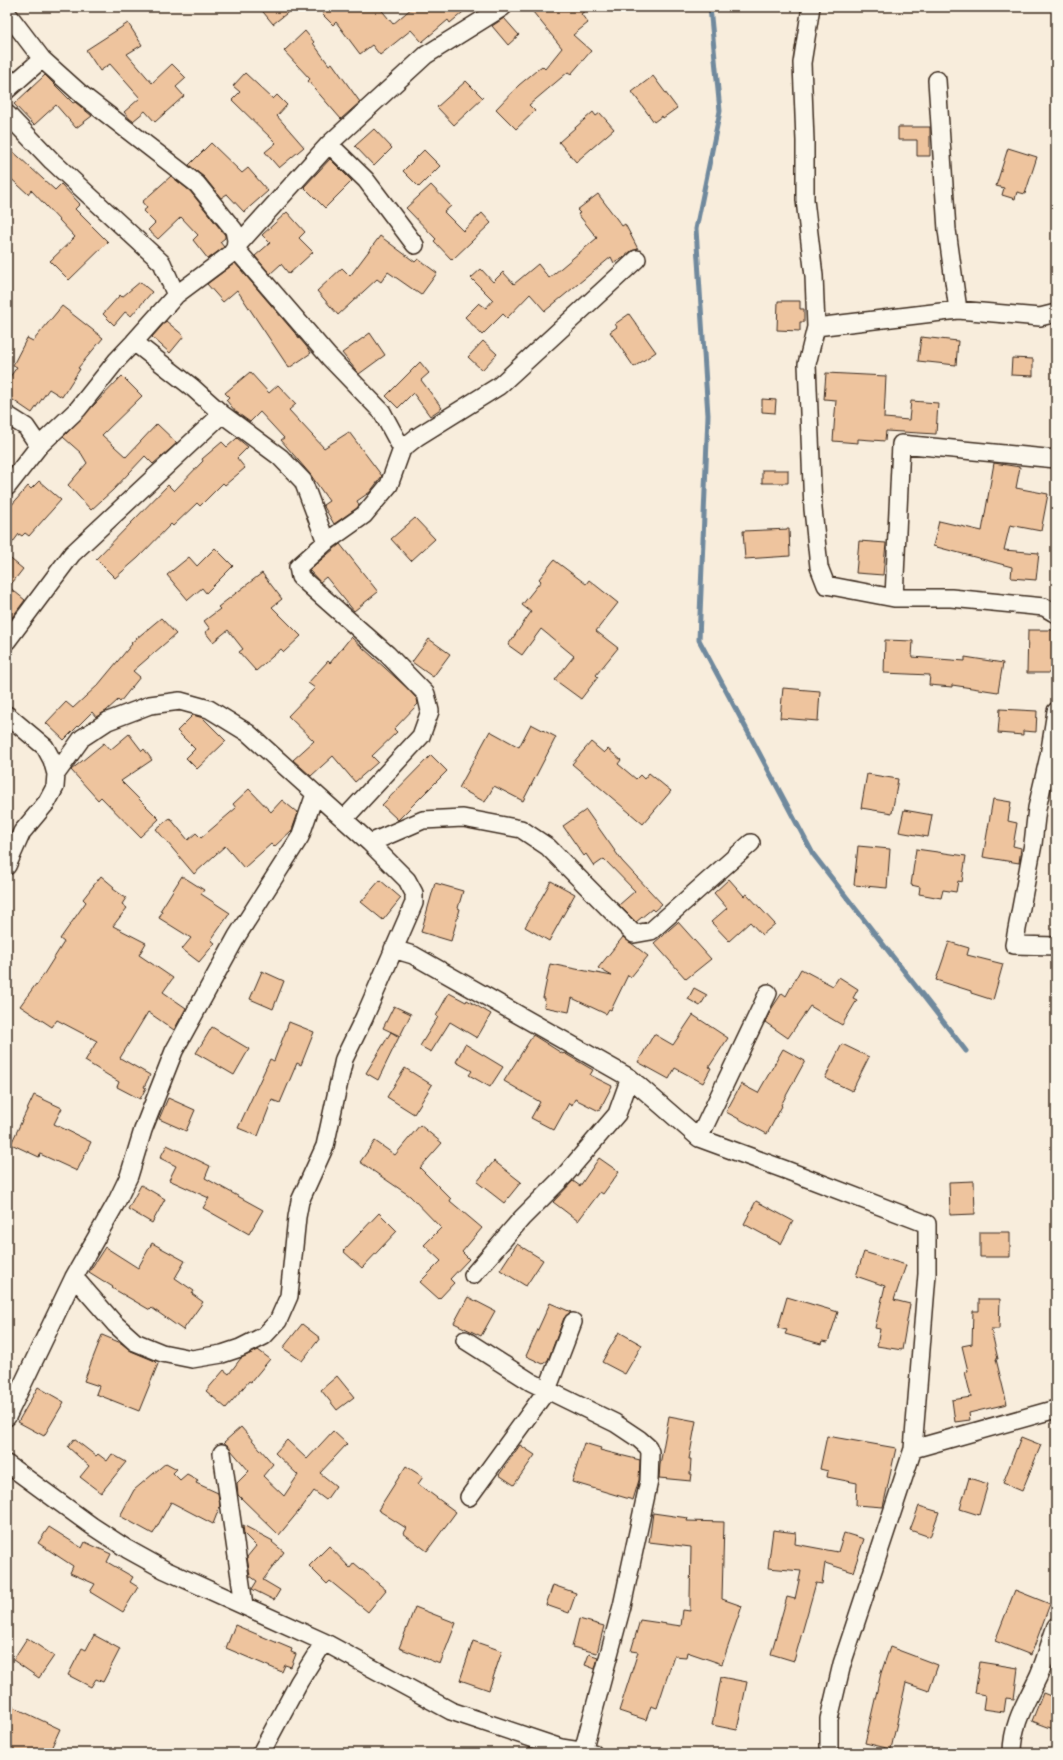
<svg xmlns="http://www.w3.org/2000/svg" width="1063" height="1760" viewBox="0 0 1063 1760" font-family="'Indie Flower',sans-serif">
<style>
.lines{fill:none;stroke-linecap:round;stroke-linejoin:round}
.stream{stroke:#6f899d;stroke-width:5}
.building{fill:#eec49e;stroke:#3b2a1e}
.minor-casing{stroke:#3b2a1e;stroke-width:20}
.minor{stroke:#fbf7ec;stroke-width:17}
</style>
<rect width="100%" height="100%" fill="#f8eddc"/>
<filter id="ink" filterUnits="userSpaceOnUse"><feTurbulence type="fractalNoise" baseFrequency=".025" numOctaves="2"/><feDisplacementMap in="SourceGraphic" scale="8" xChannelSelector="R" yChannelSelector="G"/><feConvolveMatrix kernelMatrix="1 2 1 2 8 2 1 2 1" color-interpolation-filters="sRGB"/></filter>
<g filter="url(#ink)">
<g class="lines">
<path class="stream" d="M710 7 720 111 696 229 708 415 699 640 813 854 966 1051"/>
</g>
<path class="building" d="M259 7H295L273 24Z
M324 7H379L393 24 413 7H469L450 23 448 20 422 42 411 30 380 55 372 45 360 54 336 22 333 25 322 14 327 10Z
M529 7H590L581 14 588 23 573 35 591 51 571 74 568 72 529 105 535 111 516 129 496 109 519 85 542 66 545 69 562 48Z
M504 18 519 35 508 45 492 26Z
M128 23 142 45 127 54 152 83 172 64 186 78 176 87 184 96 155 122 145 111 133 121 130 119 124 112 140 98 110 64 100 71 86 50Z
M305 31 314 42 313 43 329 65 332 63 360 102 341 119 308 81 310 79 284 51Z
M245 73 273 99 277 95 287 105 277 116 304 147 279 168 265 152 276 143 232 100 240 92 233 86Z
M45 75 73 103 75 102 92 116 76 128 56 105 34 125 14 104Z
M653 76 677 108 663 118 662 116 654 122 632 92Z
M466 81 483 98 454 125 437 107Z
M593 112 596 116 600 113 614 129 576 162 559 142Z
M898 127H930V156H917V140H898Z
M374 129 392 148 374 166 355 146Z
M211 143 242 173 248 168 268 191 244 212 227 194 221 198 205 178 189 165Z
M7 146 55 190 61 184 80 204 75 209 108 242 69 280 50 261 75 237 31 190 28 194 7 175Z
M1008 148 1037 157 1025 194 1017 192 1015 199 1002 195 1004 188 996 186Z
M424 150 440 166 419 187 403 171Z
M330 159 352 181 325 208 304 187Z
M171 176 190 191 225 235V238L220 242 224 247 208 259 193 240 198 235 181 217 158 239 148 230 155 223 143 211 147 208 142 202Z
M431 185 451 206 444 212 463 231 482 213 491 223 452 260 434 241 436 239 406 208Z
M598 194 622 226 625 224 638 249 631 251 623 258 614 263 611 257 545 311 530 294 507 318 503 314 482 335 465 317 479 303 486 308 493 300 471 278 481 269 493 282 503 272 514 284 538 264 549 278 597 238 578 214 580 213 577 210Z
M287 212 305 232 299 238 313 252 289 274 281 264 270 274 255 256 270 243 262 235Z
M380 236 415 262 418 259 437 273 421 295 388 272 381 282 377 279 338 315 317 291 342 268 350 276Z
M235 263 306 346 311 353 289 368 237 290 223 302 207 284Z
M140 282 152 292 131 316 125 312 114 325 103 314 120 295 122 297Z
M778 301H800V309H804V322H800V331L777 330Z
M62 306 103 338 78 368 80 369 62 397 49 389 32 413 7 396V381L17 367 13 365 27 338 33 341Z
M629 314 656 352 634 367 610 332 617 327 615 324Z
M166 321 184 336 170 353 152 337Z
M370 333 385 355 359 374 342 353Z
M921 337 958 341 956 365 918 361Z
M483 341 497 354 482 370 468 357Z
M1012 358 1033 359V376L1011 375Z
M420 362 429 373 421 380 442 408 430 416 413 393 398 408 386 396Z
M250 372 269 393 278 385 296 404 289 410 324 448 349 432 382 476 370 492 357 501 359 505 357 508 334 524 323 505 329 501 310 474 281 440 284 438 260 412 250 422 236 412 226 400 229 397 225 393Z
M826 373 886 376 884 418 909 420 911 401 938 403 936 434 886 431 885 441 858 439V443L833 441 836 400 824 399Z
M122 376 142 396 102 435 126 457 157 424 177 443 153 464 145 456 113 490 91 510 68 485 87 463 81 453 63 437Z
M762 399 776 400 775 413 762 412Z
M237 438 248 447 237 458 245 468 225 485 223 483 200 506 197 503 173 526 171 524 138 558 115 578 96 559 168 485 174 491 203 461 202 459 222 442 227 447Z
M994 463 1020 467 1016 488 1048 494 1041 531 1010 525 1004 550 1039 553 1036 580 1011 578 1012 567 933 546 939 521 982 531Z
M762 470H788V483H762Z
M39 481 61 500 29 536 25 533 22 536 19 534 7 550V516L12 510 10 507 28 486 31 489Z
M415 518 435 539 411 561 391 539Z
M789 529 790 556 745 559 743 531Z
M859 541 886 543 883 575 856 573Z
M340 544 378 592 354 611 326 577 320 582 309 570Z
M215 548 233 566 206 593 202 588 188 600 167 575 189 557 197 566Z
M7 556 23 569 9 587 25 600 7 624Z
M554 560 586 584 589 580 618 603 596 631 618 648 596 675 598 677 581 699 555 680 574 656 541 629 522 655 508 645 531 612 522 605 541 581 539 579Z
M262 573 282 599 272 607 301 636 284 652 281 649 256 671 239 652 243 649 228 630 213 642 205 632 210 629 204 621 220 609 218 607Z
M161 618 176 634 133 671 140 677 120 702 118 700 106 711 96 717 92 712 64 740 46 723 66 702 73 708 98 685 132 644 131 643Z
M1028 630H1055V673H1027Z
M351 637 407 688 417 699 418 704 394 729 397 732 372 756 378 762 355 782 333 756 311 776 293 760 314 741 288 716 315 688 308 683 328 661 330 663Z
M429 639 450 654 433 677 412 662Z
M885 640 913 641 912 657 965 661V657L1003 663 998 692 952 685V687L929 685 930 675 884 673Z
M783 688 820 691 818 721 780 718Z
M1000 709 1037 711 1036 732 1023 731V735L998 733Z
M193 715 203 718 226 741 197 769 186 758 195 749 177 731Z
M531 724 556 737 523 801 494 786 485 802 459 788 490 731 519 747Z
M129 734 142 751 144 749 152 760 121 781 159 819 140 837 101 797 98 800 71 770 104 743 110 750Z
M591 742 604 753 608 749 621 760 618 764 636 779 640 775 644 779 649 773 671 791 643 824 572 764Z
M431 755 447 771 398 820 382 805Z
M867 774 898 779 892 813 861 808Z
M249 789 271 812 282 800 298 813 292 830 274 847 271 844 244 868 225 846 194 874 156 829 170 818 188 840 196 833 201 838 236 808 233 804Z
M993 799 1011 802 1008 821 1017 823 1013 846 1021 848 1019 863 983 857Z
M586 810 622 861 662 904 654 911 652 909 636 922 619 905 635 891 604 859 594 866 586 854 584 856 563 826Z
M904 810 932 815 928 837 899 832Z
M858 846 890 849 887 888 854 885Z
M916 849 966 856 962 882 958 881 956 892 943 890 941 898 919 894 920 887 911 885Z
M101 876 114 887 113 889 126 898 122 904 127 908 113 926 146 943 139 955 173 978 163 992 186 1008 174 1030 148 1012 120 1058 150 1075 144 1087 146 1088 140 1099 117 1087 119 1082 85 1061 97 1041 57 1020 52 1027 20 1006 36 984 37 985 64 942 60 939 86 902 83 899Z
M182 876 204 890 201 894 230 913 211 940 215 943 199 962 182 949 191 938 159 918 162 912 160 911Z
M729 879 744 896 747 894 775 924 762 935 750 922 729 941 711 922 727 908 714 893Z
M380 880 401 898 383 920 361 902Z
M551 881 575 894 549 941 525 927Z
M435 883 463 891 458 908 460 909 451 941 421 932Z
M678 922 711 959 686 979 654 943Z
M623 937 648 956 631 977 628 975 611 1010 609 1009 606 1014 572 998 569 1012 544 1007 545 998H543L550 964 612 976 598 968Z
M949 942 969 948 967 955 1003 964 993 1000 971 993V991L936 980Z
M801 969 833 986 839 977 858 989 853 998 857 1000 842 1025 810 1006 788 1038 765 1022 772 1008 782 993 786 996Z
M262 971 284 981 273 1009 250 999Z
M694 988 707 995 700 1006 688 999Z
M449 993 466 1002 467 1000 491 1014 477 1038 450 1022 431 1052 420 1046 438 1017 436 1016Z
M394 1006 411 1014 400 1036 383 1028Z
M693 1015 728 1038 709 1067 711 1068 703 1083 675 1068 669 1079 638 1062 654 1034 673 1045Z
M289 1022 314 1032 301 1065 297 1063 280 1103 272 1100 258 1136 238 1128 270 1059 274 1061Z
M212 1027 249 1049 234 1075 196 1053Z
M391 1032 399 1037 378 1080 366 1073Z
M533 1035 563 1054 564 1053 593 1070 590 1075 612 1086 599 1111 575 1099 572 1105 569 1103 554 1130 531 1118 540 1102 504 1081Z
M465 1044 503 1067 490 1087 469 1075 472 1071 456 1062Z
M842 1044 869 1057 852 1091 825 1078Z
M783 1049 805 1061 781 1105 782 1106 767 1134 726 1112 741 1084 758 1093Z
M405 1068 432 1085 414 1114 387 1097Z
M34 1095 62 1108 54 1124 91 1142 77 1171 40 1154 39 1157 11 1144Z
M168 1098 195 1110 186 1131 159 1119Z
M420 1125 442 1143 420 1168 451 1199 450 1201 482 1228 462 1252 469 1259 450 1279 454 1283 439 1299 420 1282 441 1261 424 1245 441 1228 410 1196 360 1162 375 1141 395 1155Z
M167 1145 210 1166 205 1178 263 1210 249 1234 203 1208 209 1198 169 1180 176 1166 160 1158Z
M599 1158 619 1172 603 1194 600 1192 578 1221 553 1202 573 1181 580 1186Z
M494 1161 521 1182 504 1203 477 1182Z
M974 1181 975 1214 950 1215 949 1182Z
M141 1185 165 1199 152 1223 128 1209Z
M756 1201 793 1221 781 1244 744 1224Z
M379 1213 397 1231 362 1268 343 1251Z
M980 1232H1010V1257H980Z
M152 1243 185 1261 175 1278 194 1291 192 1294 203 1302 183 1330 152 1308 150 1310 112 1288 113 1287 89 1272 105 1247 138 1268Z
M517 1244 543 1260 526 1286 500 1270Z
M864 1252 906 1265 894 1300 910 1304 902 1350 877 1346 880 1329 875 1328 885 1286 856 1276Z
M468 1297 495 1311 481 1336 454 1323Z
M787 1297 838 1312 828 1342 822 1341 821 1344 785 1334 787 1330 778 1328Z
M979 1299H1000L999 1329H991L998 1359H996L1007 1404 969 1413 970 1420 955 1422 952 1400 971 1397 965 1372 968 1371 962 1346 972 1344 973 1311H979Z
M550 1303 571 1312 564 1318 548 1360 543 1364 526 1356Z
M302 1324 320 1338 302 1361 283 1348Z
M619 1332 642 1345 625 1374 602 1362Z
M102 1335 121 1343 131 1351 155 1361 158 1364 139 1411 96 1394 99 1386 84 1381Z
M258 1350 270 1359 251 1382 249 1381 226 1408 206 1391 224 1370 229 1374 241 1358Z
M337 1376 354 1397 337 1410 321 1390Z
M38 1387 64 1402 44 1436 18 1422Z
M669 1416 696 1421 689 1459H691L690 1474H692L691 1481 659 1478 660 1465Z
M241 1427 273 1464 263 1476 284 1496 298 1475 275 1453 287 1440 307 1459 333 1431 347 1444 320 1473 336 1486 326 1500 314 1491 303 1506 279 1535 238 1495 237 1483 249 1471 224 1442Z
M827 1436 896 1448 883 1507 856 1505 857 1483 827 1477 828 1471 820 1469Z
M1021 1437 1041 1445 1022 1491 1003 1483Z
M74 1439 96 1456 98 1454 107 1461 112 1454 126 1462 101 1493 80 1477 89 1466 68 1447Z
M584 1443 601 1448 600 1450 640 1460 639 1480 633 1500 572 1482Z
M520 1445 535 1455 514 1485 499 1475Z
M166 1463 177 1469 173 1473 180 1480 187 1474 198 1480 196 1483 218 1493 220 1506 213 1524 171 1502 153 1534 120 1516 134 1490Z
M406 1466 423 1477 418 1484 456 1512 427 1551 403 1533 406 1528 378 1510Z
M969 1478 988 1484 979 1515 960 1509Z
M919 1506 939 1512 930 1537 910 1530Z
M653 1513 688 1518 687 1521 724 1522 722 1599 742 1606 722 1664 687 1652 686 1657 674 1656 657 1708 651 1706 646 1720 619 1711 638 1652 631 1651 640 1620 681 1626 683 1610 690 1611V1598L691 1547 649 1542Z
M243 1525 273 1541 272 1542 284 1552 263 1580 280 1590 274 1600 252 1589 257 1581 250 1576 247 1557 256 1546 244 1534Z
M49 1527 82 1548 85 1542 111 1554 107 1562 133 1577 130 1582 138 1587 123 1612 90 1592 95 1584 70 1573 73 1566 38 1543Z
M773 1530 796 1533 795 1544 838 1552 844 1533 864 1539 853 1572 825 1563 822 1584 816 1583 794 1661 771 1654 787 1597 795 1599 801 1571 768 1568Z
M329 1546 350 1568 354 1563 386 1590 368 1612 330 1581 327 1584 309 1566Z
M553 1585 576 1593 569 1613 546 1605Z
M1015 1590 1050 1604 1031 1655 995 1641Z
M415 1607 456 1623 440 1664 399 1648Z
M579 1619 604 1626 597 1653 572 1647Z
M235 1625 292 1649 291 1652 296 1654 291 1667 285 1665 282 1672 226 1648Z
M94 1635 120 1649 103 1682 96 1679 91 1687 68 1675 82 1648 86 1650Z
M27 1638 54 1656 39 1678 13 1660Z
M473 1641 502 1651 489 1690 460 1680Z
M890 1647 938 1665 929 1691 906 1683 891 1749 865 1743 881 1673Z
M589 1654 598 1657 595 1669 585 1665Z
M980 1662 1018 1668 1014 1699 1006 1698 1004 1712 983 1709 985 1695 975 1693Z
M721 1677 747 1682 737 1730 712 1725Z
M1043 1693 1056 1698V1730L1032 1721Z
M7 1704 60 1729 49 1753H7Z"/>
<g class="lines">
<defs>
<path id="minor" d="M811 7 802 63 805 141V200L814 276 816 327 807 364 813 509 819 567 826 585 894 598H951L1044 607 1056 614
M7 13 42 59 81 94 197 184 234 230 236 240 235 248 231 254 176 295 134 342 117 360 78 409 39 446 7 487
M937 80 947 230 958 310
M7 90 42 59
M7 114 52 161 162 263 176 295
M329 144 366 180 415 245
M816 327 958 310 1040 317 1056 313
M222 414 280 457 303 481 326 542
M7 415 26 427 39 446
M402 449 382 412 329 357 235 248 329 144 426 55 503 7
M894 598 901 444 1056 459
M7 641 72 554 222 414 193 388 134 342
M1056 711 1049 756 1037 808 1033 844 1014 945 1056 946
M7 715 45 747 52 760 56 774 55 787 47 802 22 832 7 866
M56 774 82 738 108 721 150 705 180 701 209 709 248 733 370 843 407 880 414 893V903L364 1018 344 1059 325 1146 300 1201 297 1217 289 1296 278 1321 264 1336 240 1348 222 1354 192 1359 162 1353 135 1342 115 1324 74 1277
M344 819 421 736 430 711 426 694 387 654 300 577 298 567 326 542 364 515 389 485 402 449 417 437 499 386 637 259
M370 843 423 820 463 818 521 829 548 847 634 934 651 931 751 843
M393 949 413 955 630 1078 699 1138 786 1170 927 1224V1274L913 1449 842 1664 829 1719V1753
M699 1138 768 993
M473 1275 522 1218 565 1175 617 1114 630 1078
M465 1340 531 1382 615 1423 639 1439 648 1447 650 1452 649 1481 622 1606 583 1751
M7 1417 74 1277 116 1203 129 1176 143 1130 174 1051 237 936 300 837 315 794
M913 1449 1056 1409
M222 1453 244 1605
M7 1464 92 1526 127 1549 165 1570 324 1642 451 1711 561 1748 593 1753
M469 1497 547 1390 573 1322
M261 1753 299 1682 324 1642
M1012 1753C1012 1723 1027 1701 1039 1675 1046 1659 1050 1642 1056 1626"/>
</defs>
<use href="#minor" class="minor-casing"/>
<use href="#minor" class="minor"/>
</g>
</g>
<rect width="1063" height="1760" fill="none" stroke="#fbf7ec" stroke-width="24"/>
<rect x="12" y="12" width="1039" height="1736" fill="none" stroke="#3b2a1e" stroke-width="1.5" filter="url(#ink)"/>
</svg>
